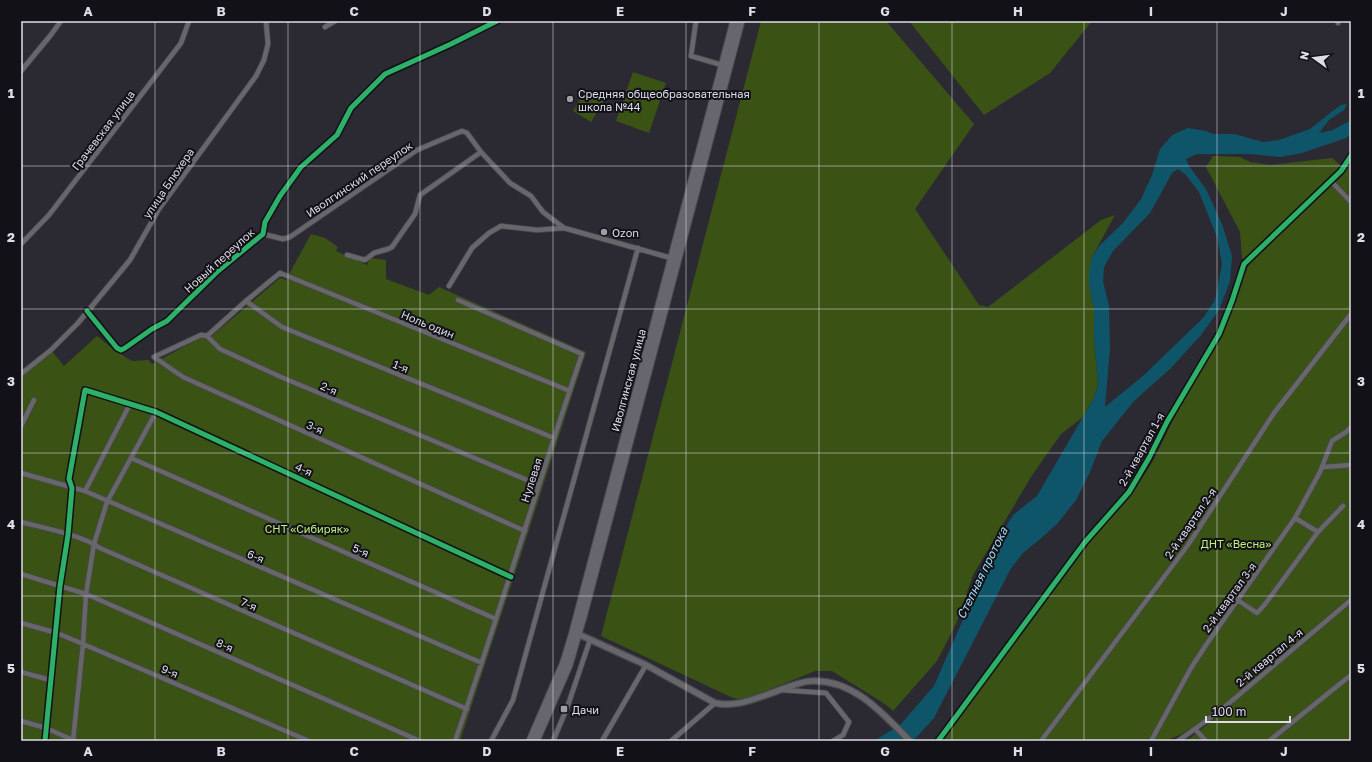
<svg xmlns="http://www.w3.org/2000/svg" width="1372" height="762" viewBox="0 0 1372 762" font-family="'Golos Text',sans-serif">
<style>
.green{fill:#3b5215}
.water{fill:#0e556a;fill-rule:evenodd}
.lines{fill:none;stroke-linecap:round;stroke-linejoin:round}
.minor-casing{stroke:#48484f;stroke-width:6}
.tertiary-casing{stroke:#48484f;stroke-width:8}
.primary-casing{stroke:#48484f;stroke-width:9}
.minor{stroke:#66666b;stroke-width:4.5}
.tertiary{stroke:#66666b;stroke-width:5.5}
.primary{stroke:#67656e;stroke-width:7}
.cycleway-casing{stroke:#111117;stroke-width:8}
.cycleway{stroke:#2db169;stroke-width:5}
.grid{fill:none;stroke:#dedde7;stroke-width:1;stroke-opacity:0.55}
.poi-dot{fill:#9f9ea8;stroke:#111117;stroke-width:1.5}
.labels{text-anchor:middle;dominant-baseline:central;stroke-width:4;stroke-linejoin:round;paint-order:stroke}
.poi-label{font-size:11px;fill:#dedde7;stroke:#111117;text-anchor:start}
.street-label{font-size:11px;fill:#dedde7;stroke:#111117}
.park-label{font-size:11px;fill:#beef76;stroke:#111117}
.water-label{font-size:12px;font-style:italic;fill:#a6dcf2;stroke:#111117}
.neatline{fill:none;stroke:#dedde7;stroke-width:1.5}
.grid-label{font-size:13px;text-anchor:middle;font-weight:bold;fill:#dedde7}
</style>
<rect width="100%" height="100%" fill="#2b2a32"/>
<path class="green" d="M761 21H886L974 124 915 209 979 305 988 307 1101 220 1115 215 1092 257 1089 285 1094 309V336L1098 385 1094 398 1082 418 1061 434 1031 477 973 575 956 624 937 661 893 711 885 704 832 671H815L744 700 733 698 601 636Z
M909 21H1092L1050 73 984 115Z
M633 72 666 83 649 133 616 121Z
M586 89 604 101 591 122 573 111Z
M1213 156 1240 157 1250 162 1270 165 1332 158 1345 169 1351 161V596L1220 708 1182 734 1165 741H941L1088 543 1128 499 1152 463 1177 412 1216 346 1235 304 1246 271 1250 263 1242 258 1240 232 1206 167Z
M311 234 325 238 338 247 336 251 367 265 370 258 386 260V279L429 295 439 287 586 352 517 567 460 741H21V373L51 350 64 366 97 336 117 352 132 361 148 360 152 364 202 337 207 340 280 278 286 280Z
M1351 604V741H1186L1203 728Z"/>
<path class="water" d="M1347 104 1344 110 1329 120 1319 133 1333 130 1351 120V134L1346 138 1302 153 1280 157 1251 154H1197L1186 159 1189 166 1206 189 1222 224 1232 256 1230 281 1219 310 1201 335 1171 368 1134 401 1102 441 1090 472 1076 500 1057 524 1039 540 1023 553 1010 570 934 718 913 741H874L901 724 934 686 965 615 981 567 1013 515 1037 496 1094 398 1098 385 1094 336V309L1089 285V272L1092 257 1099 246 1123 223 1141 199 1152 175 1160 149 1172 135 1188 128 1206 131 1213 134H1234L1263 142 1279 140 1310 129 1334 110 1341 105ZM1178 169 1185 174 1199 192 1217 237 1222 264 1215 300 1203 318 1144 375 1105 407 1110 348 1109 306 1103 281 1104 267 1113 251 1150 213 1172 173Z"/>
<g class="lines">
<defs>
<path id="minor" d="M696 21 691 56 722 65
M1338 21V23
M325 27 335 21
M21 71 50 36 61 21
M1331 181 1351 202
M263 234 283 239 290 237 417 150 462 131 467 133 481 152 510 183 531 196 543 212 564 228 671 258
M21 244 49 215 181 43 189 21
M347 255 365 260 374 253 388 249 392 247 415 214 420 195 481 152
M449 286 472 248 489 233 501 226 537 230 564 228
M246 301 282 327 554 438
M87 311 117 348 121 350 125 348 152 329 167 321 218 271 263 234 265 222 280 196 301 167 337 135 351 108 385 74 451 44 497 21
M207 336 201 335 154 357 183 377 525 531
M21 374 51 350 78 323 130 260 159 209 256 76 264 60 268 44 266 21
M21 426 34 400
M131 458 496 619
M1324 467 1351 465
M21 473 85 491 482 663
M539 485 281 377 220 349 207 336 246 301 280 273 570 391
M85 491 130 404
M1295 518 1318 532
M21 522C44 528 82 535 100 548L467 709
M21 574 86 594 420 741
M1239 601 1257 613 1266 603 1318 532 1343 506
M21 623 57 633 83 644 309 741
M21 672 50 680
M782 690 826 693 849 722 843 735 833 741
M21 721 46 728 75 741
M1195 729 1206 741
M45 741 60 586 68 535 72 488 69 479 85 390 156 412 511 577
M73 741 83 644 86 594 94 544 107 502 156 412
M455 741C500 613 538 483 582 354L458 300
M491 741 513 700 638 248
M553 741 567 708 590 640
M602 741 646 665
M671 741 715 703
M938 741 1085 542 1129 492 1149 458 1167 422 1219 334 1232 301 1244 264 1341 171 1351 156
M1041 741 1188 545 1274 413 1351 314
M1151 741 1191 668 1206 645 1295 518 1320 472 1332 441 1346 432 1351 427
M1178 741 1221 710 1351 600
M1269 741 1351 675"/>
<path id="tertiary" d="M578 634 646 665 715 703C733 707 749 701 766 695 778 691 800 681 812 681 854 679 884 715 910 741"/>
<path id="primary" d="M530 741 564 662 573 632 734 21
M536 741 569 665 583 617 741 21"/>
</defs>
<use href="#minor" class="minor-casing"/>
<use href="#tertiary" class="tertiary-casing"/>
<use href="#primary" class="primary-casing"/>
<use href="#minor" class="minor"/>
<use href="#tertiary" class="tertiary"/>
<use href="#primary" class="primary"/>
<defs>
<path id="cycleway" d="M87 311 117 348 121 350 125 348 152 329 167 321 218 271 263 234 265 222 280 196 301 167 337 135 351 108 385 74 451 44 497 21
M45 741 60 586 68 535 72 488 69 479 85 390 156 412 511 577
M938 741 1085 542 1129 492 1149 458 1167 422 1219 334 1232 301 1244 264 1341 171 1351 156"/>
</defs>
<use href="#cycleway" class="cycleway-casing"/>
<use href="#cycleway" class="cycleway"/>
</g>
<path class="grid" d="M155 21V741M288 21V741M420 21V741M553 21V741M686 21V741M819 21V741M952 21V741M1084 21V741M1217 21V741M21 166H1351M21 309H1351M21 453H1351M21 596H1351"/>
<g class="poi-dot">
<circle cx="570" cy="99" r="4"/>
<circle cx="604" cy="232" r="4"/>
<rect x="560" y="705" width="8" height="8" rx="2"/>
</g>
<g class="labels">
<g class="poi-label">
<text x="578" y="93">Средняя общеобразовательная<tspan x="578" dy="13">школа №44</tspan></text>
<text x="612" y="232">Ozon</text>
<text x="572" y="709">Дачи</text>
</g>
<g class="street-label">
<text transform="translate(103 130) rotate(-53)">Грачевская улица</text>
<text transform="translate(359 179) rotate(-34)">Иволгинский переулок</text>
<text transform="translate(168 183) rotate(-56)">улица Блюхера</text>
<text transform="translate(219 260) rotate(-42)">Новый переулок</text>
<text transform="translate(428 324) rotate(22)">Ноль один</text>
<text transform="translate(401 366) rotate(22)">1-я</text>
<text transform="translate(628 380) rotate(-75)">Иволгинская улица</text>
<text transform="translate(329 388) rotate(23)">2-я</text>
<text transform="translate(315 427) rotate(24)">3-я</text>
<text transform="translate(1141 449) rotate(-61)">2-й квартал 1-я</text>
<text transform="translate(304 469) rotate(25)">4-я</text>
<text transform="translate(531 480) rotate(-72)">Нулевая</text>
<text transform="translate(1190 523) rotate(-56)">2-й квартал 2-я</text>
<text transform="translate(361 550) rotate(24)">5-я</text>
<text transform="translate(256 556) rotate(23)">6-я</text>
<text transform="translate(1229 597) rotate(-54)">2-й квартал 3-я</text>
<text transform="translate(249 604) rotate(24)">7-я</text>
<text transform="translate(225 645) rotate(24)">8-я</text>
<text transform="translate(1269 657) rotate(-40)">2-й квартал 4-я</text>
<text transform="translate(170 671) rotate(23)">9-я</text>
</g>
<g class="park-label">
<text x="307" y="528">СНТ «Сибиряк»</text>
<text x="1236" y="543">ДНТ «Весна»</text>
</g>
<g class="water-label">
<text transform="translate(982 573) rotate(-64)">Степная протока</text>
</g>
</g>
<rect width="1372" height="762" fill="none" stroke="#111117" stroke-width="44"/>
<g transform="translate(1314 58) rotate(284)" stroke="#111117" stroke-width="3" paint-order="stroke">
<path d="M0-3L7 15L0 10L-7 15Z" fill="#dedde7"/>
<text y="-6" font-size="11" font-weight="bold" text-anchor="middle" fill="#dedde7">N</text>
</g>
<path d="M1206 716v6h84v-6" fill="none" stroke="#dedde7" stroke-width="2"/>
<text x="1212" y="716" font-size="12" fill="#dedde7" stroke="#111117" stroke-width="3" paint-order="stroke">100 m</text>
<rect x="22" y="22" width="1328" height="718" class="neatline"/>
<g class="grid-label">
<text x="88" y="16">A</text>
<text x="221" y="16">B</text>
<text x="354" y="16">C</text>
<text x="487" y="16">D</text>
<text x="620" y="16">E</text>
<text x="752" y="16">F</text>
<text x="885" y="16">G</text>
<text x="1018" y="16">H</text>
<text x="1151" y="16">I</text>
<text x="1284" y="16">J</text>
<text x="11" y="98">1</text>
<text x="1361" y="98">1</text>
<text x="11" y="242">2</text>
<text x="1361" y="242">2</text>
<text x="11" y="386">3</text>
<text x="1361" y="386">3</text>
<text x="11" y="529">4</text>
<text x="1361" y="529">4</text>
<text x="11" y="673">5</text>
<text x="1361" y="673">5</text>
<text x="88" y="756">A</text>
<text x="221" y="756">B</text>
<text x="354" y="756">C</text>
<text x="487" y="756">D</text>
<text x="620" y="756">E</text>
<text x="752" y="756">F</text>
<text x="885" y="756">G</text>
<text x="1018" y="756">H</text>
<text x="1151" y="756">I</text>
<text x="1284" y="756">J</text>
</g>
</svg>
